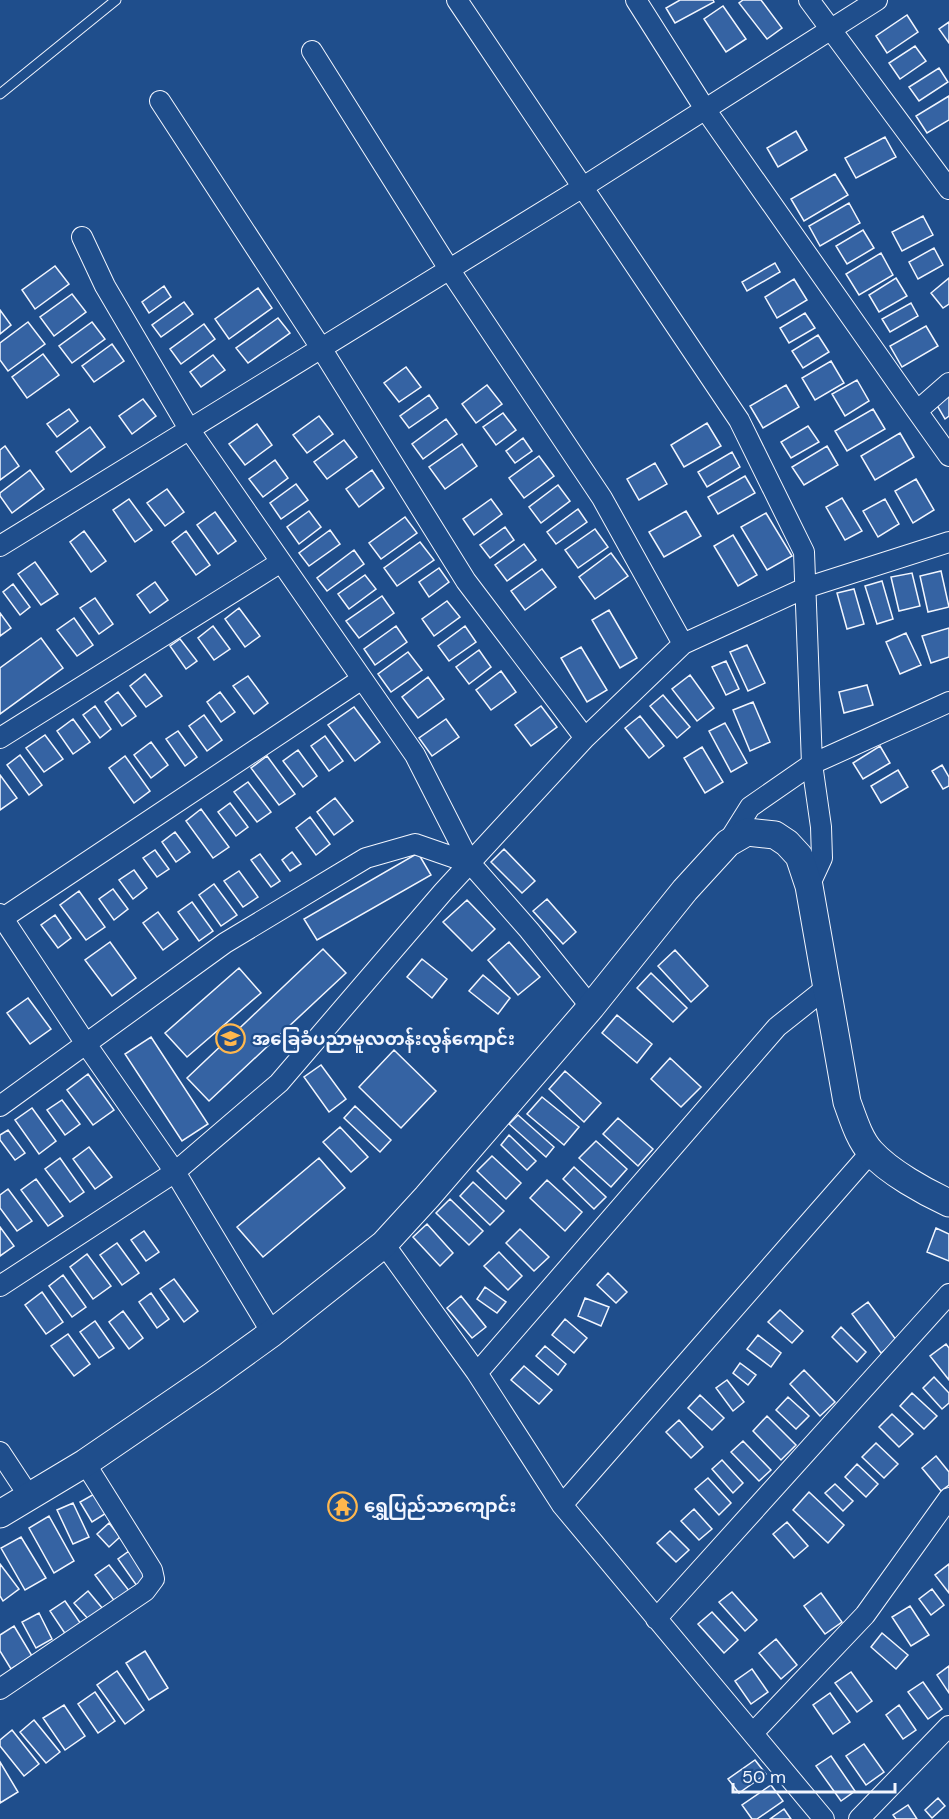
<svg xmlns="http://www.w3.org/2000/svg" width="949" height="1819" viewBox="0 0 949 1819" font-family="'DM Sans','Noto Sans Myanmar',sans-serif">
<style>
.building{fill:#3563a3;stroke:#f2f6ff;stroke-width:1.5}
.lines{fill:none;stroke-linecap:round;stroke-linejoin:round}
.lane-casing{stroke:#f2f6ff;stroke-width:11}
.street-casing{stroke:#f2f6ff;stroke-width:22}
.secondary-casing{stroke:#f2f6ff;stroke-width:29}
.lane{stroke:#1f4e8c;stroke-width:9}
.street{stroke:#1f4e8c;stroke-width:20}
.secondary{stroke:#1f4e8c;stroke-width:27}
.labels{text-anchor:middle;dominant-baseline:central;stroke-width:4.5;stroke-linejoin:round;paint-order:stroke}
.poi-label{font-size:18px;font-weight:bold;fill:#f2f6ff;stroke:#1f4e8c;text-anchor:start}
</style>
<rect width="100%" height="100%" fill="#1f4e8c"/>
<path class="building" d="M680 0H713L714 2 675 23 666 8Z
M743 0H761L782 28 767 39 739 3Z
M723 6 746 39 726 52 704 19Z
M907 15 918 32 887 53 876 36Z
M949 22V43L939 29Z
M915 46 926 61 900 79 889 63Z
M939 68 948 82 919 101 909 87Z
M949 96V120L927 133 916 116Z
M796 131 807 150 778 167 767 148Z
M885 137 896 157 856 178 845 158Z
M835 174 848 195 804 221 791 199Z
M849 203 860 223 820 246 809 226Z
M923 216 933 235 902 251 892 232Z
M863 230 874 248 847 264 836 246Z
M934 248 943 265 918 279 909 262Z
M881 253 893 275 859 295 846 274Z
M775 263 780 272 747 291 742 282Z
M55 266 69 284 35 309 22 290Z
M896 278 907 296 879 312 869 295Z
M949 278V304L943 308 931 293Z
M794 279 807 300 777 318 765 297Z
M164 286 171 297 149 313 142 302Z
M258 288 272 308 229 339 215 319Z
M72 294 86 312 54 336 40 317Z
M184 302 193 314 161 337 152 325Z
M911 303 918 316 890 332 882 319Z
M0 310 11 325 0 334Z
M805 313 815 328 789 343 780 328Z
M278 318 290 333 248 363 236 348Z
M28 322 45 344 8 371 0 360V343Z
M92 322 105 339 72 363 59 346Z
M204 324 215 339 181 364 170 349Z
M926 326 938 346 902 367 890 346Z
M818 335 829 352 803 368 792 351Z
M112 344 124 361 94 382 82 366Z
M43 354 59 375 27 398 12 377Z
M213 355 225 370 201 387 190 372Z
M831 361 844 383 815 400 802 378Z
M406 367 421 387 399 402 384 383Z
M857 380 869 401 845 416 832 394Z
M487 385 502 404 476 423 462 404Z
M786 385 799 407 763 428 750 406Z
M949 394V416L945 419 935 402Z
M429 395 438 408 409 428 400 416Z
M143 399 156 416 132 434 119 416Z
M69 409 78 421 57 437 47 424Z
M873 409 885 429 847 451 835 431Z
M503 413 516 430 496 445 483 427Z
M319 416 333 434 307 453 293 435Z
M446 419 457 434 423 459 412 444Z
M707 423 721 446 684 467 671 445Z
M257 424 272 445 245 465 229 444Z
M808 426 819 442 791 458 781 442Z
M90 427 105 447 71 472 56 452Z
M900 433 914 457 875 480 861 456Z
M523 438 532 451 515 463 506 451Z
M344 440 357 457 327 479 314 462Z
M462 444 477 466 445 489 429 467Z
M5 446 19 466 0 480V450Z
M827 446 838 465 804 485 792 467Z
M732 452 740 467 707 487 698 472Z
M539 456 554 476 524 498 509 478Z
M275 460 288 478 263 497 249 479Z
M655 463 667 484 639 500 627 479Z
M30 470 44 489 12 513 0 496V493Z
M372 470 384 488 359 507 346 489Z
M745 476 755 493 718 514 708 497Z
M916 479 934 510 913 523 895 491Z
M296 484 308 500 281 519 270 503Z
M558 485 570 501 541 523 529 507Z
M167 489 184 512 165 526 147 503Z
M842 498 862 531 845 540 826 507Z
M129 499 152 530 135 542 113 510Z
M491 499 502 514 474 535 463 519Z
M885 499 899 524 878 537 863 511Z
M578 509 587 522 556 544 547 532Z
M309 511 321 527 299 544 287 527Z
M686 511 701 536 664 557 649 532Z
M215 512 236 541 218 554 197 525Z
M766 513 792 556 767 570 741 527Z
M405 517 417 533 381 559 369 543Z
M505 527 514 540 490 558 480 545Z
M595 529 608 547 578 568 565 550Z
M330 530 340 544 309 566 299 553Z
M84 531 106 561 91 572 70 542Z
M186 531 210 565 196 575 172 542Z
M733 535 757 575 738 586 714 546Z
M420 542 434 560 397 586 384 568Z
M524 544 536 560 507 581 495 565Z
M354 550 364 564 327 591 317 578Z
M611 553 628 576 595 599 579 577Z
M35 562 58 594 41 605 18 574Z
M439 568 449 582 429 597 419 582Z
M542 569 556 587 525 610 511 591Z
M941 571 949 607 928 612 920 576Z
M912 573 920 606 899 611 891 577Z
M365 575 376 589 349 609 338 594Z
M882 581 893 619 877 624 865 586Z
M155 582 168 600 150 613 137 595Z
M13 584 30 607 20 615 3 592Z
M854 589 864 624 847 629 837 593Z
M382 596 394 613 359 638 346 621Z
M95 598 113 624 99 634 80 608Z
M447 601 460 617 434 636 422 619Z
M239 608 260 636 245 647 225 619Z
M609 610 637 658 620 668 592 620Z
M0 613 11 628 0 636Z
M74 618 93 645 77 656 57 630Z
M213 626 230 649 214 660 198 638Z
M396 626 407 642 375 665 364 649Z
M465 626 476 642 449 661 438 646Z
M949 628V657L931 663 922 636Z
M906 633 921 665 900 674 886 642Z
M41 638 63 668 0 714V668Z
M180 639 197 661 186 669 170 646Z
M747 645 765 683 748 691 730 652Z
M581 647 607 690 587 702 561 658Z
M479 650 491 667 469 684 456 667Z
M408 652 422 670 391 692 378 674Z
M726 661 739 689 726 695 712 667Z
M501 671 516 692 491 710 476 690Z
M145 674 162 696 146 707 130 686Z
M690 675 714 708 697 721 672 689Z
M248 676 268 703 254 714 233 686Z
M428 677 444 699 418 718 402 697Z
M867 685 873 705 844 713 839 692Z
M118 692 136 716 122 726 105 702Z
M220 692 235 712 221 722 207 702Z
M663 695 690 727 677 738 650 706Z
M753 702 770 742 750 751 733 710Z
M95 706 111 729 100 738 83 715Z
M541 706 557 727 531 746 515 725Z
M354 707 380 742 355 761 328 725Z
M204 715 222 740 207 751 189 726Z
M640 716 664 746 649 758 625 728Z
M73 719 90 742 73 754 57 731Z
M446 719 459 737 432 756 419 738Z
M725 723 747 763 731 772 709 731Z
M178 731 197 757 185 766 166 739Z
M45 735 63 759 44 772 26 748Z
M325 736 343 761 329 771 311 746Z
M151 742 168 765 151 778 134 755Z
M880 746 890 763 863 779 853 763Z
M702 747 723 782 705 793 684 758Z
M298 750 317 776 303 787 283 761Z
M20 755 42 785 29 795 7 765Z
M125 756 150 791 134 803 109 768Z
M267 756 295 794 279 805 251 768Z
M942 765 949 777V786L943 789 932 771Z
M898 770 908 787 881 803 871 786Z
M0 775 17 798 0 810Z
M248 782 271 812 257 822 234 792Z
M335 798 353 821 334 835 317 812Z
M230 803 248 827 236 836 218 812Z
M201 809 229 847 213 858 186 821Z
M310 817 330 844 316 855 296 828Z
M175 832 190 852 176 862 162 842Z
M504 849 535 881 522 893 491 862Z
M155 850 169 869 157 877 143 858Z
M292 852 301 864 290 871 282 860Z
M418 853 431 875 317 940 304 919Z
M260 854 280 881 271 887 251 860Z
M134 870 147 888 133 899 119 880Z
M239 871 258 897 243 907 224 881Z
M214 884 237 915 221 926 199 895Z
M113 889 128 909 114 920 99 899Z
M79 891 105 927 86 940 60 905Z
M547 899 576 932 563 944 533 911Z
M467 900 495 929 472 951 443 922Z
M192 902 213 931 199 941 178 912Z
M158 912 178 939 163 950 143 923Z
M55 915 71 938 58 948 41 925Z
M110 942 136 978 112 996 85 960Z
M509 942 540 977 518 995 488 960Z
M323 949 346 973 209 1101 187 1078Z
M675 950 708 986 691 1002 658 966Z
M422 959 447 979 432 998 407 977Z
M239 968 261 993 187 1057 165 1033Z
M651 973 687 1008 673 1022 637 988Z
M483 975 510 998 498 1014 469 991Z
M28 998 51 1029 30 1044 7 1013Z
M617 1015 652 1044 637 1063 602 1033Z
M151 1037 208 1124 182 1141 125 1054Z
M394 1050 436 1091 401 1128 359 1087Z
M670 1058 701 1087 681 1107 651 1079Z
M321 1065 346 1099 329 1112 304 1077Z
M565 1071 601 1103 584 1122 549 1089Z
M88 1074 114 1110 93 1125 67 1090Z
M542 1097 579 1127 564 1145 527 1114Z
M62 1100 80 1124 65 1135 47 1110Z
M355 1106 391 1140 380 1152 344 1118Z
M32 1108 56 1141 39 1154 15 1120Z
M518 1115 554 1147 546 1157 509 1124Z
M618 1118 653 1149 638 1166 603 1134Z
M340 1127 368 1157 351 1172 323 1142Z
M8 1130 25 1153 15 1160 0 1140V1135Z
M509 1135 536 1161 527 1170 501 1145Z
M596 1141 627 1169 611 1187 579 1158Z
M89 1147 112 1177 95 1189 73 1159Z
M492 1156 521 1183 506 1199 477 1171Z
M60 1158 84 1192 70 1202 45 1169Z
M319 1158 345 1188 263 1257 237 1227Z
M574 1167 606 1197 594 1209 563 1179Z
M36 1179 63 1216 48 1226 21 1190Z
M547 1180 582 1212 565 1231 530 1198Z
M473 1182 504 1211 490 1225 460 1196Z
M8 1189 32 1221 17 1231 0 1208V1195Z
M450 1199 483 1231 469 1245 436 1213Z
M427 1224 453 1253 440 1266 413 1237Z
M0 1227 14 1246 0 1256Z
M936 1228 949 1234V1261L927 1252Z
M520 1229 549 1257 534 1271 506 1243Z
M144 1231 159 1252 146 1261 131 1240Z
M117 1243 139 1273 122 1285 100 1255Z
M499 1252 522 1276 508 1290 484 1266Z
M87 1254 111 1286 93 1299 70 1267Z
M608 1273 627 1292 616 1303 597 1285Z
M63 1275 86 1307 72 1317 49 1286Z
M174 1279 198 1311 184 1322 160 1289Z
M485 1287 506 1302 497 1313 477 1299Z
M42 1292 63 1322 46 1334 25 1305Z
M151 1293 169 1319 157 1328 139 1302Z
M461 1296 486 1327 472 1338 447 1308Z
M585 1298 609 1307 601 1326 578 1316Z
M868 1302 897 1341 881 1353 852 1314Z
M780 1310 803 1331 792 1343 768 1322Z
M123 1311 143 1338 129 1349 109 1322Z
M565 1319 587 1338 574 1353 552 1335Z
M95 1321 114 1348 99 1358 80 1332Z
M841 1327 866 1352 857 1362 832 1337Z
M68 1334 90 1364 74 1376 51 1346Z
M758 1335 781 1353 771 1367 747 1349Z
M946 1344 949 1348V1380L930 1356Z
M545 1346 566 1364 558 1375 536 1356Z
M740 1363 756 1375 748 1385 733 1373Z
M524 1366 552 1390 539 1404 511 1380Z
M804 1370 835 1402 820 1416 790 1384Z
M934 1377 949 1393V1403L942 1409 923 1388Z
M727 1380 744 1402 733 1411 716 1388Z
M912 1393 937 1416 924 1429 900 1406Z
M700 1395 724 1418 712 1430 688 1408Z
M788 1397 809 1416 796 1429 776 1410Z
M892 1414 913 1434 899 1447 879 1427Z
M767 1416 796 1445 781 1460 753 1431Z
M679 1420 703 1447 691 1458 666 1432Z
M743 1441 771 1470 759 1481 731 1452Z
M876 1443 898 1464 884 1478 862 1457Z
M936 1456 949 1472V1485L941 1491 922 1468Z
M722 1460 743 1483 733 1493 712 1469Z
M857 1464 878 1484 866 1497 845 1477Z
M708 1478 731 1503 719 1515 695 1489Z
M835 1484 853 1501 843 1511 825 1493Z
M809 1492 844 1525 828 1543 793 1510Z
M96 1493 108 1512 92 1522 80 1502Z
M73 1503 89 1537 73 1544 57 1510Z
M694 1509 712 1529 699 1540 681 1521Z
M49 1516 74 1561 54 1573 29 1528Z
M787 1522 808 1546 794 1558 773 1534Z
M109 1523 120 1537 109 1547 97 1534Z
M670 1531 689 1550 676 1562 657 1543Z
M21 1537 46 1578 25 1590 1 1548Z
M129 1551 148 1578 137 1586 118 1559Z
M0 1564 19 1589 3 1601 0 1596Z
M949 1564V1593L935 1575Z
M109 1565 130 1592 116 1603 95 1575Z
M932 1589 944 1605 931 1615 919 1599Z
M88 1591 103 1609 89 1620 74 1603Z
M732 1592 757 1620 745 1631 719 1602Z
M821 1593 842 1622 825 1634 804 1606Z
M65 1601 81 1624 66 1635 50 1611Z
M910 1606 929 1635 911 1646 892 1617Z
M712 1612 738 1640 724 1653 698 1624Z
M39 1613 52 1639 36 1648 22 1622Z
M14 1626 32 1656 11 1669 0 1651V1635Z
M882 1633 908 1655 896 1669 871 1647Z
M776 1639 797 1665 781 1679 759 1653Z
M145 1651 168 1688 149 1700 126 1663Z
M949 1666V1693L937 1675Z
M752 1669 768 1692 751 1704 735 1681Z
M117 1671 144 1710 125 1724 97 1685Z
M851 1672 872 1701 857 1712 835 1683Z
M923 1682 942 1709 928 1719 908 1692Z
M95 1692 115 1721 98 1733 78 1704Z
M830 1693 850 1722 833 1734 813 1705Z
M64 1705 85 1736 65 1750 43 1718Z
M899 1705 916 1730 903 1739 886 1715Z
M34 1720 60 1752 46 1763 20 1732Z
M12 1730 39 1764 24 1776 0 1746V1740Z
M864 1744 884 1772 866 1785 846 1756Z
M831 1756 855 1791 841 1801 816 1766Z
M755 1760 766 1774 739 1793 728 1779Z
M0 1762 18 1792 0 1803Z
M771 1785 783 1801 757 1819H752L742 1805Z
M938 1798 945 1806 932 1818 925 1810Z
M908 1805 917 1819H896L893 1815Z
M784 1809 791 1819H770Z"/>
<g class="lines">
<defs>
<path id="lane" d="M0 94 116 0"/>
<path id="street" d="M457 0 739 420 804 552 812 764 821 827 822 858 809 886
M636 0 705 109 917 411
M809 0 949 189
M312 51 449 269 602 498 683 644
M160 101 321 348 466 581 585 738
M82 237 105 286 189 429 415 755 470 863
M949 383 917 411 949 456
M0 546 583 187 877 0
M0 738 281 562
M728 842 750 807 812 764 949 702
M0 914 86 1044 175 1172 272 1333
M0 920 362 679
M0 1106 225 943 366 858 415 844 470 863 529 930 591 1007
M384 1244 477 1373 562 1505 824 1819
M0 1286 175 1172 279 1083 443 892 585 738 683 644 805 588 949 542
M477 1373 777 1027 826 988
M0 1452 29 1496
M562 1505 871 1152
M656 1619 949 1294
M0 1689 145 1591 154 1579 152 1570 85 1463
M753 1733 865 1615 949 1498
M859 1819 949 1726"/>
<path id="secondary" d="M0 1514 85 1463 211 1377 272 1333 384 1244 427 1197 591 1007 685 890 728 843 747 832 775 835 787 843 799 856 809 886 847 1102C853 1118 859 1139 871 1152 889 1172 925 1192 949 1203"/>
</defs>
<use href="#lane" class="lane-casing"/>
<use href="#street" class="street-casing"/>
<use href="#secondary" class="secondary-casing"/>
<use href="#lane" class="lane"/>
<use href="#street" class="street"/>
<use href="#secondary" class="secondary"/>
</g>
<defs>
<symbol id="school-ring" viewBox="-11 -11 22 22"><circle r="9.5" fill="#1f4e8c" stroke="#ffb74d" stroke-width="1.5"/><path d="M0-5L7-2L0 1L-7-2ZM-4 1L0 2.5L4 1V4Q0 6-4 4Z" fill="#ffb74d"/></symbol>
<symbol id="temple-ring" viewBox="-11 -11 22 22"><circle r="9.5" fill="#1f4e8c" stroke="#ffb74d" stroke-width="1.5"/><path d="M0-6L5-2H3V0L6.5 2.5H4V6H1.5V3h-3V6H-4V2.5H-6.5L-3 0V-2H-5Z" fill="#ffb74d"/></symbol>
</defs>
<g fill-rule="evenodd">
<use href="#school-ring" x="214" y="1022" width="33" height="33"/>
<use href="#temple-ring" x="326" y="1490" width="33" height="33"/>
</g>
<g class="labels">
<g class="poi-label">
<text x="252" y="1039">အခြေခံပညာမူလတန်းလွန်ကျောင်း</text>
<text x="364" y="1506">ရွှေပြည်သာကျောင်း</text>
</g>
</g>
<path d="M733 1783v9h162v-9" fill="none" stroke="#f2f6ff" stroke-width="3"/>
<text x="742" y="1783" font-size="18" fill="#f2f6ff" stroke="#1f4e8c" stroke-width="4.5" paint-order="stroke">50 m</text>
</svg>
